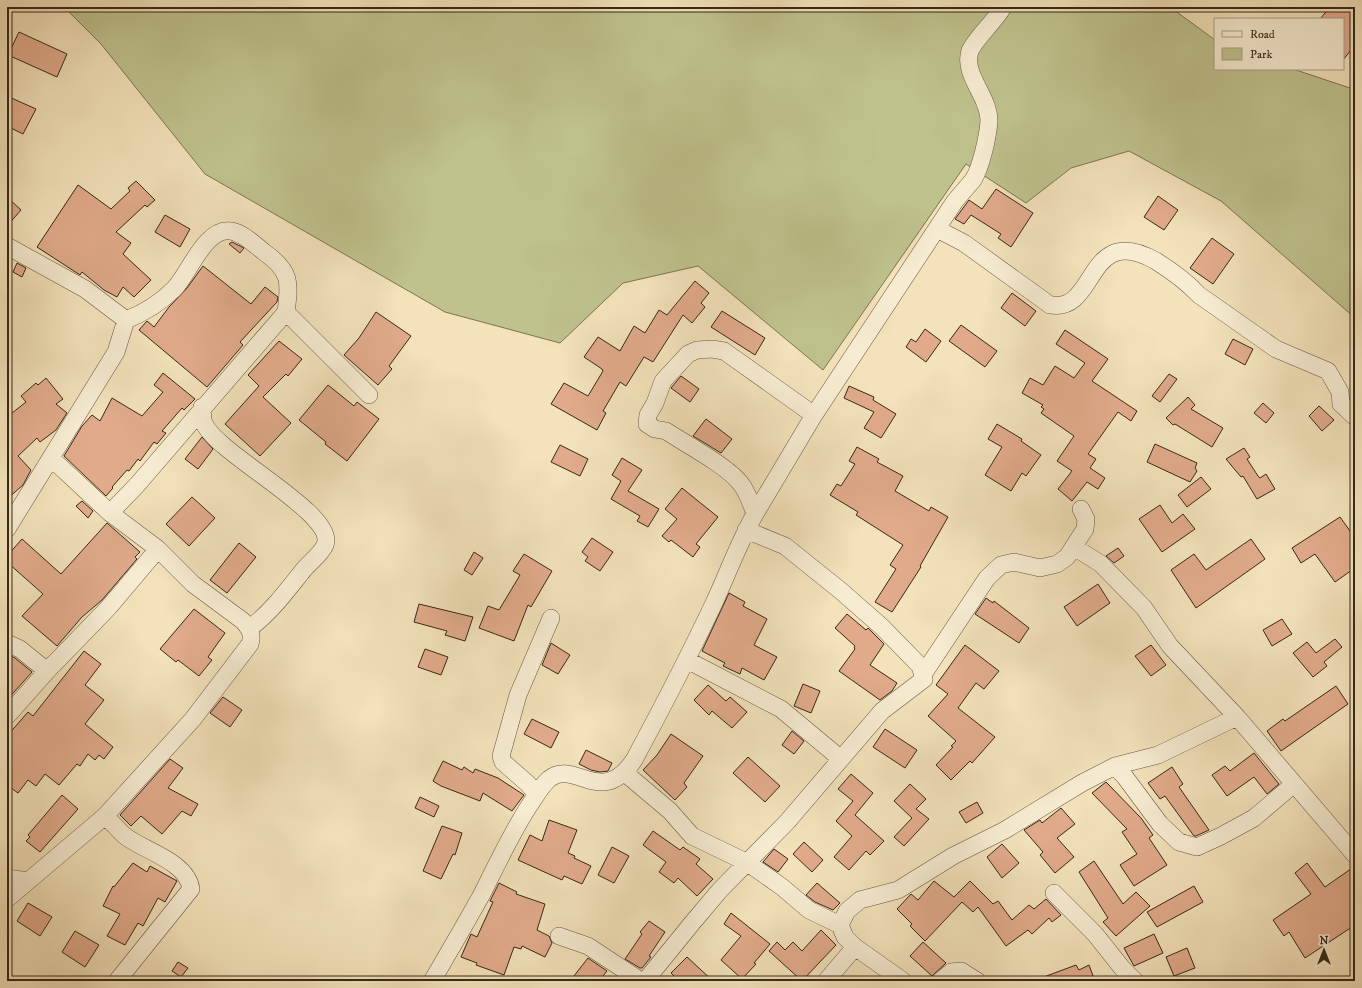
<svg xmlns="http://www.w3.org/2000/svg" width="1362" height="988" viewBox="0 0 1362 988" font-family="'IM FELL DW Pica',serif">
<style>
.green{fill:#bfc28d;stroke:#7b7554}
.building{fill:#e1ab8b;stroke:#37281a}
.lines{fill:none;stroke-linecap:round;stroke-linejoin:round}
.minor-casing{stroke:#665642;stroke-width:18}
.minor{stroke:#f7ecd2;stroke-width:17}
</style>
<rect width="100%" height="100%" fill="#f3e2ba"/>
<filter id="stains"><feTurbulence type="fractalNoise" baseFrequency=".005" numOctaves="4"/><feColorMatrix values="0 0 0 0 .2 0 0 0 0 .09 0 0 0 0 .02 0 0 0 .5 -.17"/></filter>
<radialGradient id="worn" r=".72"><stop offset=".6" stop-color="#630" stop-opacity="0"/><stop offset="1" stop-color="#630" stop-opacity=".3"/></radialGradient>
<path class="green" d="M64 7H1170L1215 40V69H1293L1350 88 1355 87V318L1221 201 1129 151 1071 168 1026 203 966 164 823 370 698 266 623 283 560 343 445 312 205 174 101 44Z"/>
<path class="building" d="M1330 7H1345L1355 16V45L1343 60V19H1320Z
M19 32 67 54 57 77 8 55Z
M7 96 36 109 23 134 7 126Z
M136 181 155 200 147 207 145 205 116 232 131 243 123 254 151 280 134 297 123 287 117 297 104 290 82 272 80 275 37 247 78 185 111 209 130 191 128 188Z
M996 189 1033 213 1011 247 998 238 1001 234 971 215 964 224 955 219 969 200 982 209Z
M1158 196 1178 210 1164 230 1144 217Z
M7 197 21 210 7 226Z
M165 215 190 229 180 247 155 232Z
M1212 238 1234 254 1213 284 1190 268Z
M232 242 244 248 240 253 229 244Z
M17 263 26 268 22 277 13 272Z
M203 266 251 304 265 287 278 297 277 302 240 342 243 345 207 387 139 330 147 321 154 327 169 307 187 288Z
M695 281 709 293 701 303 705 307 692 323 683 315 653 362 644 357 626 386 620 382 603 411 606 413 597 430 551 404 564 383 588 396 603 371 602 369 584 357 598 337 620 351 634 326 645 333 659 310 667 315Z
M1012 293 1036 311 1025 326 1001 308Z
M722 311 765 338 755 355 711 327Z
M376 312 411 336 389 366 392 369 378 385 344 355 359 338Z
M961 325 997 351 985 367 949 341Z
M925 329 941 341 926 362 906 347 911 339 916 342Z
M1065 330 1108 359 1092 381 1137 411 1131 421 1118 412 1088 454 1096 459 1090 468 1105 478 1098 489 1087 482 1072 501 1058 489 1072 471 1057 461 1074 436 1041 413 1044 409 1041 407 1043 405 1022 393 1030 378 1043 385 1055 366 1074 378 1085 363 1056 344Z
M1233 339 1253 349 1245 365 1225 354Z
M279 341 302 359 288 376 286 374 263 397 291 423 260 456 225 424 259 386 248 375Z
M163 373 195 399 184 410 182 408 162 431 166 433 157 444 154 442 140 461 138 459 129 471 127 470 112 487 113 488 106 496 64 456 82 426 92 415 100 421 112 398 142 416 163 392 154 385Z
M1169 374 1177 379 1160 402 1152 396Z
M681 376 699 389 690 402 671 388Z
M46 378 63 399 56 404 67 413 56 430 40 442 37 438 18 456 31 470 23 485 7 499V417L26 402 21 396 36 383 38 385Z
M328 385 354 406 357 402 379 419 347 461 325 444 326 442 299 420Z
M849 386 874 397 873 400 896 414 881 438 864 428 874 412 844 398Z
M1188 397 1195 405 1191 409 1223 428 1212 447 1175 424 1173 425 1166 418Z
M1263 403 1274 413 1266 423 1254 413Z
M1319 406 1334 420 1322 431 1309 416Z
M706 419 732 439 721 453 693 436Z
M997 424 1022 439 1021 441 1041 455 1026 476 1022 473 1011 491 985 475 1002 447 988 439Z
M202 437 213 449 198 469 185 459Z
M1155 444 1197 463 1195 468 1197 471 1190 482 1147 462Z
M560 445 588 459 580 476 551 462Z
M857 447 879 459 877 462 903 476 895 491 929 511 931 507 948 517 920 566 921 567 892 612 875 602 896 569 890 565 903 545 856 515 858 512 830 495 837 484 841 486 855 464 849 461Z
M1244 448 1250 457 1247 459 1258 476 1260 478 1266 474 1275 489 1257 499 1243 476 1241 477 1226 459Z
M622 458 642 470 628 491 659 509 648 527 637 521 640 516 611 499 621 481 612 475Z
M1201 477 1211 489 1187 507 1178 495Z
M682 488 718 517 696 544 700 547 693 557 671 540 669 542 662 536 677 519 665 509Z
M192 497 215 518 189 546 166 524Z
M82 501 93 511 88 518 76 506Z
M1160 505 1172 523 1183 514 1195 529 1162 552 1139 519Z
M1340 517 1355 538V564L1350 567 1352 570 1335 582 1315 554 1301 563 1292 548Z
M107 523 140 552 135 557 137 559 102 600 82 617 57 646 22 616 43 594 7 562V556L22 539 61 574Z
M592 538 613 552 600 571 585 561 588 557 582 552Z
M1251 539 1265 559 1196 608 1171 570 1194 554 1206 570Z
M239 543 256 557 227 593 210 580Z
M1118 548 1124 556 1114 563 1106 556Z
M474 552 483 558 472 575 464 570Z
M524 554 552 571 531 607 528 605 514 641 479 628 488 606 499 610 520 575 513 571Z
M1098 584 1110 603 1077 626 1064 607Z
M729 593 745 602 743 606 767 619 754 645 777 657 764 680 742 668 740 674 723 666 725 663 702 651Z
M986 598 993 603 994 601 1029 628 1019 643 975 614Z
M419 604 473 617 465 641 445 635 447 631 414 622Z
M194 609 225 633 208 657 212 660 199 676 178 660 176 662 160 649Z
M847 614 866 630 868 628 884 644 870 665 897 683 892 691 880 700 839 671 855 649 854 648 855 646 835 628Z
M1282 619 1292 634 1272 646 1263 630Z
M1335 639 1342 647 1324 662 1327 666 1313 677 1293 653 1307 642 1316 653Z
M551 643 570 655 558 674 542 665Z
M965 645 999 671 984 689 976 683 958 708 995 737 972 763 970 761 951 780 936 765 953 747 951 746 956 741 928 716 948 694 936 685Z
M1151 645 1166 665 1151 676 1135 656Z
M425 649 448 657 441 675 418 667Z
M84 651 101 664 85 685 104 700 85 724 113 747 104 759 99 755 95 760 88 754 80 766 77 764 59 785 45 774 36 786 28 780 18 793 7 785V736L28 712 33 716Z
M7 654 15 658 32 672 7 700Z
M803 684 820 691 811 713 794 706Z
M708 685 726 701 730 697 747 712 732 728 712 711 709 715 694 700Z
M1336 686 1348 704 1281 751 1267 731 1283 719 1285 721Z
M223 697 242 710 230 727 210 713Z
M532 719 559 732 551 748 524 734Z
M885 729 917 750 905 768 873 747Z
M792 731 804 741 794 754 782 745Z
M671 734 703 756 684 783 687 787 675 800 643 770 657 755Z
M586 750 612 763 608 771 600 772 591 770 579 764Z
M1254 753 1279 784 1267 794 1254 777 1227 796 1212 775 1225 766 1230 771Z
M748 757 780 786 765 802 733 773Z
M170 759 183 768 168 788 198 804 191 816 182 811 162 834 141 816 131 826 120 815Z
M443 761 462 770 464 767 473 773 475 769 498 778 524 795 512 811 483 793 480 801 441 786 433 781Z
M1172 767 1183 784 1179 787 1209 830 1196 836H1194L1165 796 1160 799 1148 783Z
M851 774 873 793 855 815 884 841 870 855 866 851 849 870 834 857 852 836 836 821 853 801 838 789Z
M1106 782 1141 818 1153 835 1149 838 1167 865 1134 886 1120 865 1137 854 1122 832 1127 829 1092 793Z
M910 784 926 799 916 809 929 819 904 846 894 837 912 818 894 801Z
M62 795 78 809 40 852 26 841 30 837 28 835Z
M420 797 439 806 434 817 415 808Z
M977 802 983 813 966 823 959 812Z
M1061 808 1075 824 1057 838 1074 857 1055 873 1040 855 1043 852 1024 830 1040 820 1042 823Z
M549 820 577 830 568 853 575 856 574 858 591 866 582 884 564 876 562 880 518 860 530 835 542 841Z
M442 826 462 833 455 855 453 854 441 879 423 871Z
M653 831 680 850 683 847 700 859 696 864 713 879 697 896 678 878 674 883 659 872 666 862 643 845Z
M804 842 823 860 812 872 793 854Z
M1002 844 1019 863 1002 878 987 857Z
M612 847 629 856 614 883 598 875Z
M774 849 788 859 778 872 763 862Z
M1094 861 1123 904 1136 892 1150 906 1116 936 1103 922 1108 918 1079 872Z
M133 863 147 872 150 866 177 881 165 902 158 898 143 926 138 923 125 945 107 936 120 914 103 906 113 886 114 887Z
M1307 863 1325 887 1355 866V925L1305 958 1289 932 1284 936 1273 920 1311 894 1295 873Z
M934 881 954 897 970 881 993 904 998 901 1012 920 1029 905 1034 909 1046 899 1061 915 1052 922 1049 918 1032 934 1028 930 1006 946 978 907 973 912 962 902 925 941 910 926 912 924 897 909 911 894 918 900Z
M499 883 517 892 516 894 545 904 537 930 549 936 552 943 545 957 522 946 521 949 514 947 504 975 476 965 477 963 461 957 471 934 477 937 493 902 490 901Z
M817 883 840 903 833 910 815 902 806 895Z
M1194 886 1203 902 1157 927 1147 912Z
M28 903 52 917 40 936 17 921Z
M731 913 770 944 754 963 756 964 742 979 721 960 741 936 724 924Z
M649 921 665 932 649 956 651 957 642 968H640L625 959 642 934 640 932Z
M821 930 836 945 802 981 769 951 777 942 785 950 793 942 802 951Z
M75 931 99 945 85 967 62 952Z
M1154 934 1163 953 1134 966 1124 948Z
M923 942 946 963 932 976 910 956Z
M1187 948 1195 968 1174 976 1166 957Z
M687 957 713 981H679L671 973Z
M588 958 607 971 599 981H570Z
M178 962 188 968 181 977 172 971Z
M1076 965 1079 970 1089 965 1095 981H1033Z"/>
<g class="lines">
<defs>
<path id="minor" d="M937 229 964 243 1050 305C1098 314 1085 221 1156 261 1172 271 1186 281 1199 295L1276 349 1328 371 1340 392 1341 404 1355 417
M7 246 85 289 126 320
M126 320C144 313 160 303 174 289 189 274 205 227 231 231 243 233 254 244 264 252 291 271 290 282 286 312L369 395
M202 407C203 412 202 418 204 423 216 454 338 514 325 545 320 556 308 563 301 573 285 593 271 612 250 628
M110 513 137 485 286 312
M755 514C751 504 748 493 741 484 729 467 684 443 666 431L655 429 647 424 648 415 655 403 663 381 688 354 697 350 712 349 724 351 814 415
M7 529 116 352 126 320
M1074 547 1101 564 1144 608 1170 646 1237 717 1355 855
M7 643 20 649 47 671
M687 660 781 709 841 759
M924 673 987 578 1001 565 1014 562 1040 568 1057 564 1067 557 1085 529 1086 519 1081 509
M7 716 47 671 109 607 158 549
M1115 766 1125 777 1160 824 1179 842 1197 847 1221 836 1254 818 1294 784
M625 773 670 811 692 836 748 863 782 887 809 910 840 925 845 937 855 947 903 981
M537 794 527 783 503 762 501 756 518 695 551 618
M105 816C112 822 118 830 125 836 144 851 187 861 191 889L117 981
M7 878 28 881
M1054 893 1095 934 1122 968 1135 981
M7 899 105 816 193 719 250 644C253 634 250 629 243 621L193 584 158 549 110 513 52 459
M840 925 847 911 860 900 898 890 953 856 1005 830 1082 783 1115 766 1158 755 1237 717
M559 936 588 946 635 977 637 981
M432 981C449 952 466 923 482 894 497 864 511 834 529 806 535 797 541 786 549 779 575 758 601 809 634 760 662 708 689 656 714 603 728 573 739 542 755 514L814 415 955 201C961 194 967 187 973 180 981 168 988 136 989 121 989 116 987 108 985 103 979 87 964 69 970 51 975 39 995 21 1003 7
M645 981 693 922 720 890 787 822 882 711 924 679 920 666 882 627 841 591 785 546 746 530
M826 981 855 947
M940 981 951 972 961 971 977 981"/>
</defs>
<use href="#minor" class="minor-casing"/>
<use href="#minor" class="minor"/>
</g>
<rect width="1362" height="988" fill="none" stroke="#f3e2ba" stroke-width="24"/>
<rect x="8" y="8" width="1346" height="972" fill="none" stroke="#37281a" stroke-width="2"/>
<rect x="12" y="12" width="1338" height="964" fill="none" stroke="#37281a"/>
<rect x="1214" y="18" width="130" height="52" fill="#f7ecd2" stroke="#aa9e88"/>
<rect x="1222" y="31" width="20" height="6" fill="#f7ecd2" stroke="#aa9e88"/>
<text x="1250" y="38" font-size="12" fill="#37281a">Road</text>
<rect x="1222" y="48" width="20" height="12" fill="#bfc28d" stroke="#aa9e88"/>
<text x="1250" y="58" font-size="12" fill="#37281a">Park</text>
<g transform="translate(1324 950)" stroke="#f7ecd2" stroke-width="3" paint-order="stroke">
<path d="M0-3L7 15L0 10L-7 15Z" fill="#37281a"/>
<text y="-6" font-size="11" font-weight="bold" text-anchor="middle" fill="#37281a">N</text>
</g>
<rect width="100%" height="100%" filter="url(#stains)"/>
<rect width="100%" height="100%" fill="url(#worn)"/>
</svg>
